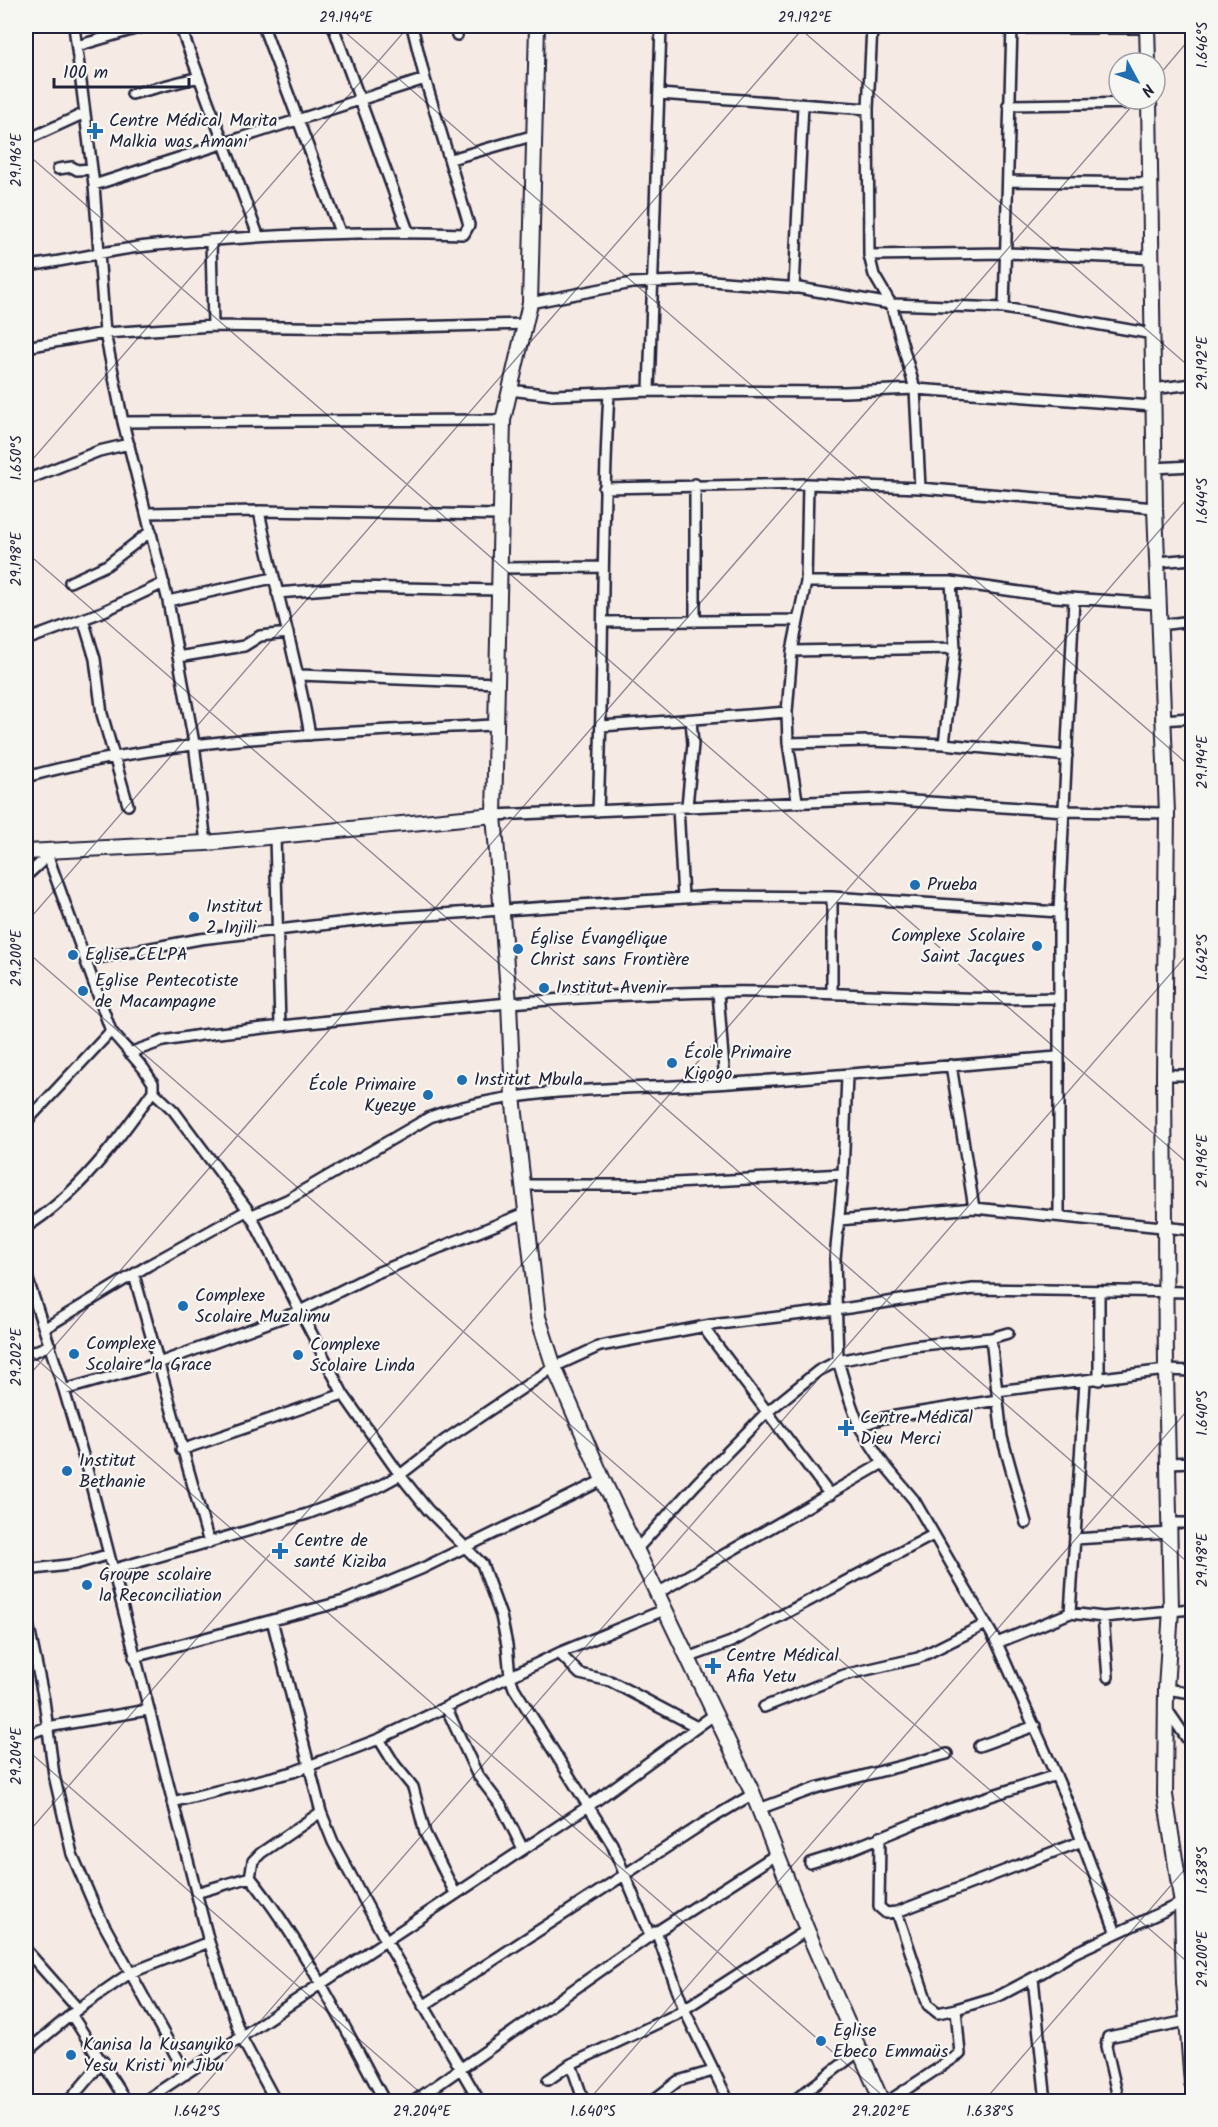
<svg xmlns="http://www.w3.org/2000/svg" width="1218" height="2127" viewBox="0 0 1218 2127" font-family="Kalam,sans-serif">
<style>
.lines{fill:none;stroke-linecap:round;stroke-linejoin:round}
.street-casing{stroke:#22223b;stroke-width:14}
.secondary-casing{stroke:#22223b;stroke-width:18}
.street{stroke:#f6f6f2;stroke-width:9}
.secondary{stroke:#f6f6f2;stroke-width:14}
.ticks{fill:none;stroke:#22223b;stroke-width:1.5;stroke-opacity:0.45}
.poi-dot{fill:#1f6fb2;stroke:#f6f6f2;stroke-width:2}
.labels{text-anchor:middle;dominant-baseline:central;stroke-width:4.5;stroke-linejoin:round;paint-order:stroke}
.poi-label{font-size:18px;fill:#22223b;stroke:#f6f6f2;text-anchor:start}
.neatline{fill:none;stroke:#22223b;stroke-width:2}
.ticks-label{font-size:15px;text-anchor:middle;fill:#22223b}
</style>
<rect width="100%" height="100%" fill="#f6eae5"/>
<filter id="ink" filterUnits="userSpaceOnUse"><feTurbulence type="fractalNoise" baseFrequency=".0167" numOctaves="2"/><feDisplacementMap in="SourceGraphic" scale="12" xChannelSelector="R" yChannelSelector="G"/><feConvolveMatrix kernelMatrix="1 2 1 2 8 2 1 2 1" color-interpolation-filters="sRGB"/></filter>
<g filter="url(#ink)">
<g class="lines">
<defs>
<path id="street" d="M74 26 94 185 105 333 123 422 168 601 194 743 206 843
M180 26 258 235
M263 26 340 232
M333 26 408 231
M454 26 457 35
M872 26 868 109 869 255 874 275 891 304 915 389 920 488
M1012 28H1148
M77 46 145 26
M132 94 199 77
M659 94 868 109
M1008 105 1149 103
M26 140 85 113
M451 159 535 135
M58 169 72 167 77 170 92 169
M1009 181 1151 183
M94 185 425 79
M211 241 213 326
M869 255 1007 253 1152 259
M26 266C69 261 112 249 156 245 259 235 361 230 464 234L469 225 425 79 412 26
M794 288 803 105
M530 303 632 283 700 280 799 288 891 304 1004 308 1153 334
M1004 308 1012 26
M26 347 105 333 213 326 370 328 526 324
M1153 389 1192 384
M509 390 553 395 609 393
M649 391 845 392 915 389 1153 406
M123 422 503 420
M1154 468 1192 466
M26 480 99 451 129 444
M604 488 808 484 920 488 1155 508
M259 511C274 586 297 659 310 735
M147 513 259 511 499 515
M1158 562 1192 559
M500 568 603 567
M70 582 107 565 151 531
M806 582H951L1055 597 1158 604
M277 593 353 587 499 590
M168 601 273 578
M83 619 95 659 102 714 128 805
M604 622 797 620
M695 622V484
M1159 625 1192 621
M26 640 102 612 164 583
M792 651 955 648
M178 657 244 646 260 636 288 633
M300 675 496 683
M1161 720 1192 718
M602 726 787 712
M788 743 869 741 944 744 1067 756
M944 744 955 648 951 582
M26 777C179 735 337 733 494 725
M797 800 788 743 787 712 792 651 806 582 808 484
M687 806 693 744 691 720
M678 807 683 898
M598 811C604 672 601 532 609 393L649 391 661 26
M494 815 882 799 1065 811 1167 813
M275 836 280 1026
M46 851 111 1031 144 1069 153 1083V1091L174 1111 248 1210 343 1394 400 1475 428 1510 482 1564 501 1616 507 1645 510 1677 514 1688 612 1844 650 1936
M26 876 48 856
M832 897V993
M86 960 200 939 382 918 715 896 832 897 1059 912
M718 992 725 1083
M129 1053 163 1041 201 1035C373 1016 546 995 719 992 833 990 945 1002 1058 998
M951 1065 974 1208
M1164 1075H1192
M847 1076 843 1174 835 1259 838 1361 850 1401 859 1426 883 1463 914 1500 997 1643 1065 1796 1116 1933
M26 1122 111 1031
M524 1185H638L843 1174
M250 1216 287 1200 430 1117C516 1086 623 1090 714 1084 829 1077 943 1066 1058 1057
M1059 1216V912L1074 599
M839 1220 974 1208 1192 1230
M26 1227C78 1195 118 1140 153 1091
M26 1274 64 1390 87 1469 209 1942 241 2037 276 2102
M134 1275 209 1543
M703 1327 830 1495
M45 1328 149 1265 248 1210
M991 1338 1002 1437 1026 1523
M26 1355 50 1345
M1099 1380V1291
M64 1390 156 1364 300 1311 374 1274 528 1212
M997 1391 1166 1370 1192 1371
M859 1426 883 1418 998 1400
M181 1450 343 1394
M1169 1463 1192 1462
M1170 1523H1192
M1075 1539 1170 1533
M635 1551 696 1484 766 1413 818 1371 838 1361 912 1346 991 1338 1008 1333
M26 1570 76 1564 107 1555
M111 1570 307 1514 376 1488 400 1475 445 1440 554 1367 600 1346 711 1325 836 1310 973 1289 1192 1292
M656 1594 883 1463
M1070 1613 1085 1382
M26 1614 44 1700 54 1775 72 1854 97 1912 186 2074
M1103 1617 1108 1677
M272 1620 321 1812 333 1842 385 1939 480 2102
M997 1643 1070 1613 1103 1617 1192 1609
M559 1653 580 1674 610 1681 695 1726
M134 1657 344 1601 423 1568 603 1480
M687 1658 731 1642 933 1535
M1166 1689 1192 1693
M446 1707 477 1774 502 1807 523 1849
M764 1707 844 1675 918 1658 986 1624
M1166 1708 1192 1746
M26 1735 47 1727 148 1710
M379 1739 395 1765 413 1787 425 1833 455 1893
M979 1746 1035 1726
M172 1802 293 1772 379 1739 559 1653 664 1610
M759 1809 816 1788 947 1754
M880 1836 879 1907 886 1913 897 1912 928 2005 938 2013 956 2009
M810 1863 842 1853 947 1810 1056 1775
M250 1877 253 1861 261 1853 321 1812
M196 1893 250 1877C302 1941 345 2028 385 2102
M897 1912 1082 1841
M656 1931 684 2009 729 2102
M26 1950 78 2009
M423 2006 704 1823 753 1794
M71 2014 127 2102
M26 2052 78 2009 130 1973 209 1942
M571 2064 584 2102
M548 2080 571 2064 675 2015 807 1930
M68 2102 103 2061
M143 2102 590 1805 715 1714
M413 2102 650 1936 777 1854
M651 2102 678 2081 713 2071
M792 2102 862 2049
M887 2102 960 2054 956 2009 999 1996 1033 1978
M1046 2102 1033 1978 1074 1953 1192 1898
M1119 2102 1106 2046 1108 2037 1187 2021"/>
<path id="secondary" d="M537 26 530 303 503 420 494 815 509 1003 513 1096 538 1317 554 1367 603 1480 753 1794 807 1930 882 2102
M1147 26 1148 63
M1149 99 1155 508 1167 813 1164 1075 1166 1370 1171 1609 1166 1689 1165 1795 1182 1904 1184 1983 1192 2083
M26 852 206 843 494 815"/>
</defs>
<use href="#street" class="street-casing"/>
<use href="#secondary" class="secondary-casing"/>
<use href="#street" class="street"/>
<use href="#secondary" class="secondary"/>
</g>
</g>
<path class="ticks" d="M338 26 1192 768M797 26 1192 369M1155 80 1192 36M26 153 1192 1167M26 467 409 26M26 552 1192 1566M26 923 805 26M26 951 1192 1966M26 1350 890 2102M26 1379 1138 99M26 1749 431 2102M26 1835 1192 493M190 2102 1192 949M587 2102 1192 1405M983 2102 1192 1861"/>
<g class="poi-dot">
<path d="M92 122h6v6h6v6h-6v6h-6v-6h-6v-6h6z"/>
<circle cx="915" cy="885" r="6"/>
<circle cx="194" cy="917" r="6"/>
<circle cx="1037" cy="946" r="6"/>
<circle cx="518" cy="949" r="6"/>
<circle cx="73" cy="955" r="6"/>
<circle cx="544" cy="988" r="6"/>
<circle cx="83" cy="991" r="6"/>
<circle cx="672" cy="1063" r="6"/>
<circle cx="462" cy="1080" r="6"/>
<circle cx="428" cy="1095" r="6"/>
<circle cx="183" cy="1306" r="6"/>
<circle cx="74" cy="1354" r="6"/>
<circle cx="298" cy="1355" r="6"/>
<path d="M843 1419h6v6h6v6h-6v6h-6v-6h-6v-6h6z"/>
<circle cx="67" cy="1471" r="6"/>
<path d="M277 1542h6v6h6v6h-6v6h-6v-6h-6v-6h6z"/>
<circle cx="87" cy="1585" r="6"/>
<path d="M710 1657h6v6h6v6h-6v6h-6v-6h-6v-6h6z"/>
<circle cx="821" cy="2041" r="6"/>
<circle cx="71" cy="2055" r="6"/>
</g>
<g class="labels">
<g class="poi-label">
<text x="109" y="121">Centre Médical Marita<tspan x="109" dy="21">Malkia was Amani</tspan></text>
<text x="927" y="885">Prueba</text>
<text x="206" y="907">Institut<tspan x="206" dy="21">2 Injili</tspan></text>
<text x="1025" y="936" text-anchor="end">Complexe Scolaire<tspan x="1025" dy="21">Saint Jacques</tspan></text>
<text x="530" y="939">Église Évangélique<tspan x="530" dy="21">Christ sans Frontière</tspan></text>
<text x="85" y="955">Eglise CELPA</text>
<text x="95" y="981">Eglise Pentecotiste<tspan x="95" dy="21">de Macampagne</tspan></text>
<text x="556" y="988">Institut Avenir</text>
<text x="684" y="1053">École Primaire<tspan x="684" dy="21">Kigogo</tspan></text>
<text x="474" y="1080">Institut Mbula</text>
<text x="416" y="1085" text-anchor="end">École Primaire<tspan x="416" dy="21">Kyezye</tspan></text>
<text x="195" y="1296">Complexe<tspan x="195" dy="21">Scolaire Muzalimu</tspan></text>
<text x="86" y="1344">Complexe<tspan x="86" dy="21">Scolaire la Grace</tspan></text>
<text x="310" y="1345">Complexe<tspan x="310" dy="21">Scolaire Linda</tspan></text>
<text x="860" y="1418">Centre Médical<tspan x="860" dy="21">Dieu Merci</tspan></text>
<text x="79" y="1461">Institut<tspan x="79" dy="21">Bethanie</tspan></text>
<text x="294" y="1541">Centre de<tspan x="294" dy="21">santé Kiziba</tspan></text>
<text x="99" y="1575">Groupe scolaire<tspan x="99" dy="21">la Reconciliation</tspan></text>
<text x="726" y="1656">Centre Médical<tspan x="726" dy="21">Afia Yetu</tspan></text>
<text x="833" y="2031">Eglise<tspan x="833" dy="21">Ebeco Emmaüs</tspan></text>
<text x="83" y="2045">Kanisa la Kusanyiko<tspan x="83" dy="21">Yesu Kristi ni Jibu</tspan></text>
</g>
</g>
<rect width="1218" height="2127" fill="none" stroke="#f6f6f2" stroke-width="66"/>
<g transform="translate(1137 81) rotate(131)"><circle r="28" fill="#f6f6f2" stroke="#a1a1a9" stroke-width="1.5"/>
<path d="M0-4.5L10 22L0 15L-10 22Z" fill="#1f6fb2"/>
<text y="-9" font-size="16" font-weight="bold" text-anchor="middle" fill="#22223b">N</text>
</g>
<path d="M54 78v9h135v-9" fill="none" stroke="#22223b" stroke-width="3"/>
<text x="63" y="78" font-size="18" fill="#22223b" stroke="#f6f6f2" stroke-width="4.5" paint-order="stroke">100 m</text>
<rect x="33" y="33" width="1152" height="2061" class="neatline"/>
<g class="ticks-label">
<text x="346" y="22">29.194°E</text>
<text x="805" y="22">29.192°E</text>
<text transform="translate(1202 45) rotate(-90)" y="5">1.646°S</text>
<text transform="translate(16 160) rotate(-90)" y="5">29.196°E</text>
<text transform="translate(1202 363) rotate(-90)" y="5">29.192°E</text>
<text transform="translate(16 458) rotate(-90)" y="5">1.650°S</text>
<text transform="translate(1202 501) rotate(-90)" y="5">1.644°S</text>
<text transform="translate(16 559) rotate(-90)" y="5">29.198°E</text>
<text transform="translate(1202 762) rotate(-90)" y="5">29.194°E</text>
<text transform="translate(1202 957) rotate(-90)" y="5">1.642°S</text>
<text transform="translate(16 958) rotate(-90)" y="5">29.200°E</text>
<text transform="translate(1202 1161) rotate(-90)" y="5">29.196°E</text>
<text transform="translate(16 1357) rotate(-90)" y="5">29.202°E</text>
<text transform="translate(1202 1413) rotate(-90)" y="5">1.640°S</text>
<text transform="translate(1202 1560) rotate(-90)" y="5">29.198°E</text>
<text transform="translate(16 1756) rotate(-90)" y="5">29.204°E</text>
<text transform="translate(1202 1870) rotate(-90)" y="5">1.638°S</text>
<text transform="translate(1202 1959) rotate(-90)" y="5">29.200°E</text>
<text x="197" y="2116">1.642°S</text>
<text x="422" y="2116">29.204°E</text>
<text x="593" y="2116">1.640°S</text>
<text x="881" y="2116">29.202°E</text>
<text x="990" y="2116">1.638°S</text>
</g>
</svg>
